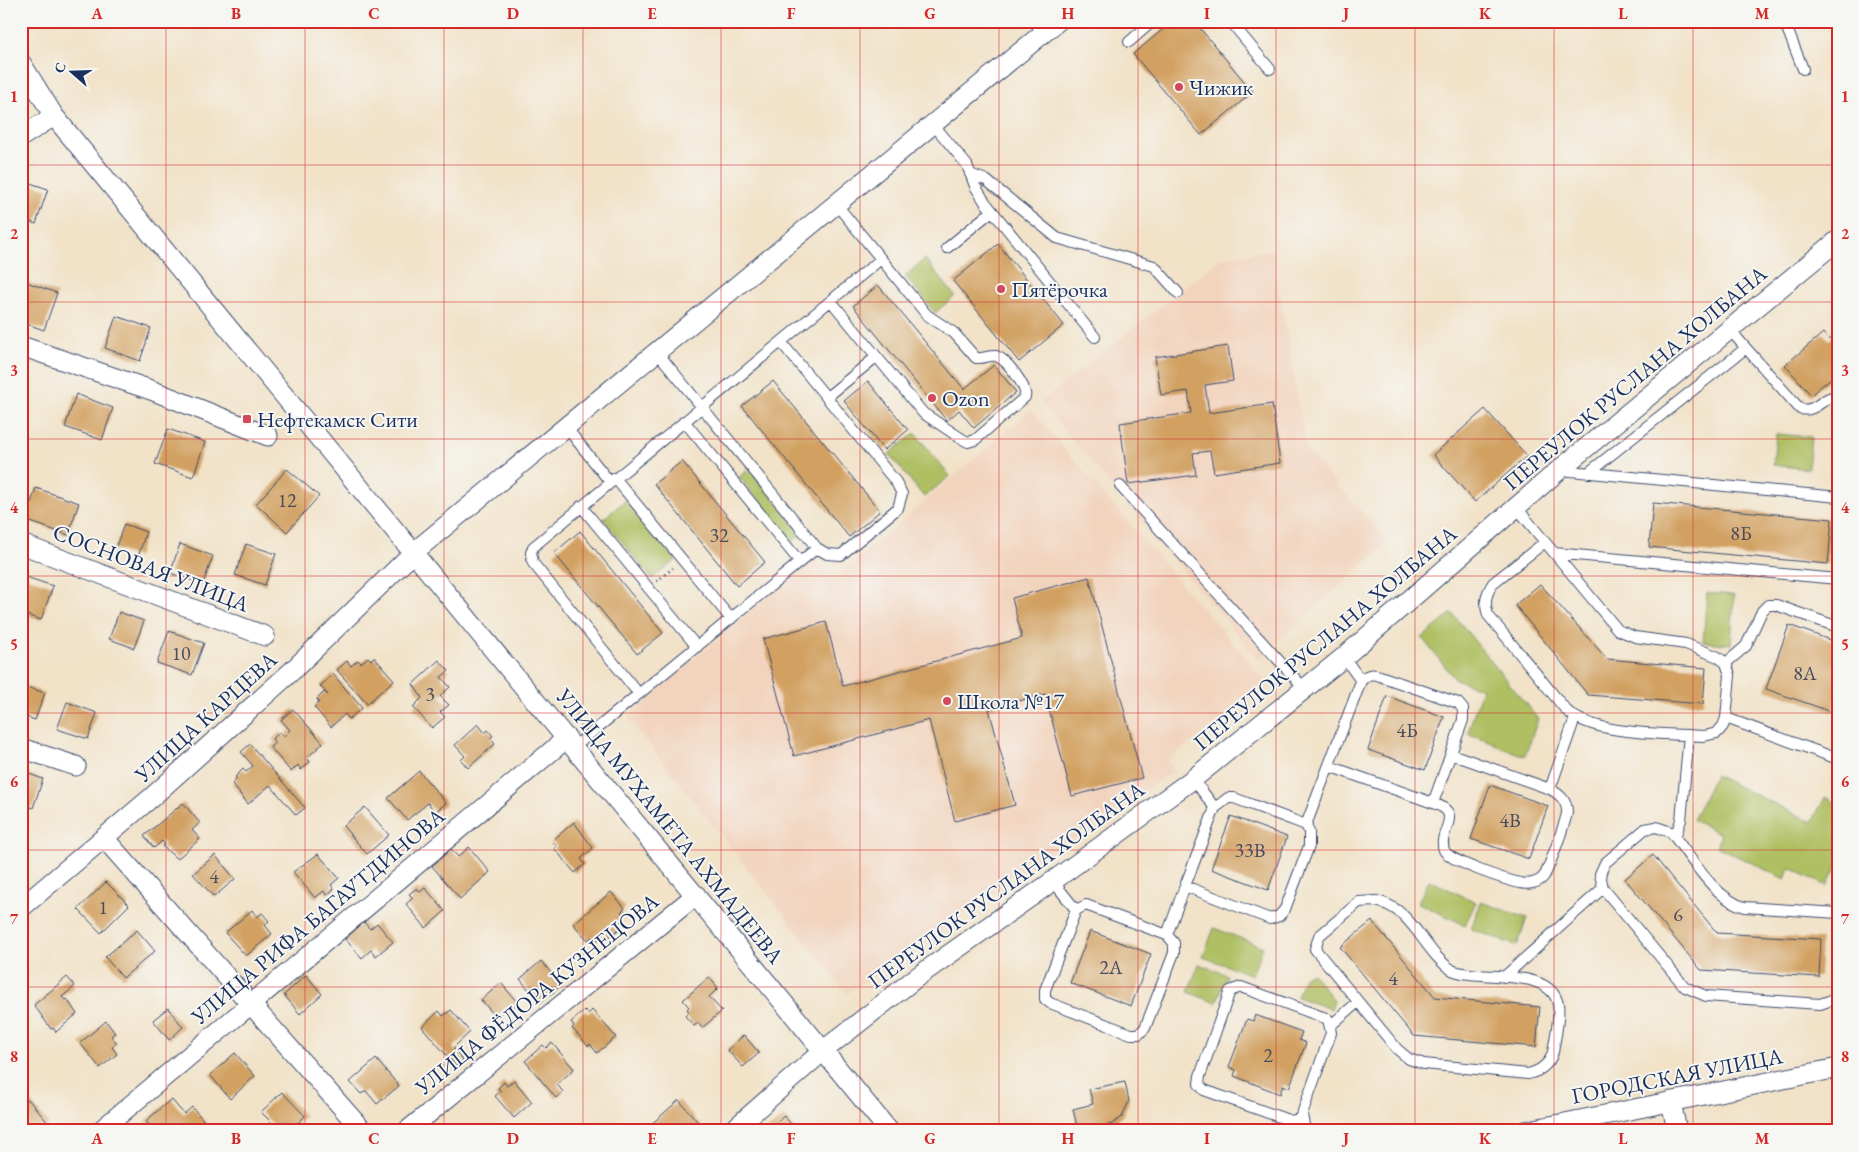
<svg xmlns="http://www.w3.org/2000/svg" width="1859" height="1152" viewBox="0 0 1859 1152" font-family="'EB Garamond',serif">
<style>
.built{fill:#f2d4be}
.green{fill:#afbf62;stroke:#657760}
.building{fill:#d2a162}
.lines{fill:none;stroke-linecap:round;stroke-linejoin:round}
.service-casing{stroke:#3b4a6e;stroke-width:12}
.minor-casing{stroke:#3b4a6e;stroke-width:21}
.path{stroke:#3b4a6e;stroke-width:3;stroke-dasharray:1 4;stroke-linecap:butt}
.service{stroke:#fff;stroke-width:10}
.minor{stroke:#fff;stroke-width:19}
.grid{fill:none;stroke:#d62828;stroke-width:1;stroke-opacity:0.55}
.poi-dot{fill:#d1495b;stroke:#f6f6f2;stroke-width:2}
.labels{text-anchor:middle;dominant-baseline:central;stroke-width:4;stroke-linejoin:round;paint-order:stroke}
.number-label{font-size:20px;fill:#494c5f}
.poi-label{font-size:22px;fill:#1b2f5e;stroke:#f6f6f2;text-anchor:start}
.street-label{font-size:22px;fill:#1b2f5e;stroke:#f6f6f2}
.neatline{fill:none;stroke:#d62828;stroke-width:2}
.grid-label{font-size:16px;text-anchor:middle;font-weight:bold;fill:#d62828}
</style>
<rect width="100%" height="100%" fill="#f6f6f2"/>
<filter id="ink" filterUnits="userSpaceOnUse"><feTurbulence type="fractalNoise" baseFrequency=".02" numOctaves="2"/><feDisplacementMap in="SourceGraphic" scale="10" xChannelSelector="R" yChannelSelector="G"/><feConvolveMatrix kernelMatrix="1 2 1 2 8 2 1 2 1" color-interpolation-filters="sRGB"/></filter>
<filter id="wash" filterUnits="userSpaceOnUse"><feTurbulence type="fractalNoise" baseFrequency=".0096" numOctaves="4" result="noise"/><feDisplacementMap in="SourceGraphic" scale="20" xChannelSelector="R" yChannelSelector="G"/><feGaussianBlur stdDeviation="1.12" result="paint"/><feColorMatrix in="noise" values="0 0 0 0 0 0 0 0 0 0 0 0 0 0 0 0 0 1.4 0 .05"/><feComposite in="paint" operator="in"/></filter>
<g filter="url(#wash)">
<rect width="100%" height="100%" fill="#f1e2c8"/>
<path class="built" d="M1272 249 1307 451 1388 542 1258 659 1041 402 1220 259Z
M1031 410 1268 684 1167 761 1173 771 847 994 627 717 813 557 833 580Z"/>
<path class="green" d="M925 259 955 296 935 313 905 276Z
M915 433 950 476 924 497 889 454Z
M1776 434 1811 437 1808 469 1773 465Z
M749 469 802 533 792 542 739 477Z
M626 500 676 560 652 579 603 519Z
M1707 593 1734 595 1731 644 1703 642Z
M1452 613 1538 719 1525 756 1494 745 1495 743 1469 734V729L1482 689 1455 679 1422 638Z
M1715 775 1812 822 1825 797 1838 804V864L1827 886 1790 868 1785 879 1716 846 1721 834 1693 820Z
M1429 880 1476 902 1465 925 1418 903Z
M1481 902 1527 918 1517 946 1471 929Z
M1214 928 1263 947 1252 975 1203 957Z
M1199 964 1227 975 1216 1003 1188 992Z
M1312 973 1334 1000 1331 1009 1297 997 1304 977Z"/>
<g id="blocks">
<path class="building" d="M1173 21H1194L1253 92 1201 135 1133 54Z
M21 180 48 189 36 224 21 219Z
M998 244 1064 325 1019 362 953 281Z
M21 280 57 293 44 330 21 322Z
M878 285 964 389 994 365 1016 392 974 428 959 410 947 421 853 306Z
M116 316 151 328 140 361 105 348Z
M1823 333 1829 340 1838 333V372L1811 395 1785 365Z
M1228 346 1233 381 1205 385 1209 413 1272 404 1280 463 1214 473 1210 451 1193 453 1196 475 1128 484 1120 423 1191 413 1188 391 1161 395 1155 357Z
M773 381 880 511 849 537 742 406Z
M868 381 908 430 884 450 844 401Z
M76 394 113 408 102 440 65 427Z
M1485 409 1527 456 1475 502 1433 455Z
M168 429 205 442 193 477 155 464Z
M682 461 765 562 737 586 654 484Z
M287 469 319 496 287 532 256 504Z
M36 488 79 503 68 535 25 520Z
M1653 503 1832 519 1828 564 1649 547Z
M124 524 146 532 138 557 115 549Z
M580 531 663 633 637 654 554 553Z
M180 544 213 556 203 584 170 573Z
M246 544 276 554 265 585 235 575Z
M26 577 53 586 41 620 21 613V591Z
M1089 577 1142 778 1072 796 1045 694 989 709 1015 805 955 821 929 720 794 756 763 639 826 622 843 686 1022 638 1012 598Z
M1540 584 1607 659 1706 668 1703 704 1588 695 1515 605Z
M119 612 144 621 134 648 109 639Z
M1789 625 1838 643V695L1832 712 1766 689Z
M169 631 204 643 192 675 157 663Z
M368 657 371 660 374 657 394 680 367 704 337 670 347 661 351 666 358 660 361 663Z
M439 660 449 671 441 677 450 687 440 696 449 705 440 712 445 717 432 728 413 707 422 698 413 684Z
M333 674 362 708 349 719 345 714 331 727 314 707 319 702 317 699 324 692 328 695 320 686Z
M21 685 45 693 35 720 21 715Z
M1387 696 1444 717 1425 770 1368 750Z
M67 702 97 713 88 739 57 729Z
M293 709 323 743 307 758 310 762 301 770 298 765 291 772 270 747 275 743 272 739 280 732 284 736 290 730 281 720Z
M478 724 485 733 488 730 493 736 490 738 495 744 468 768 461 760 465 756 455 745Z
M250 744 305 808 296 815 270 785 248 804 232 784 237 779 235 777 243 769 246 772 253 766 241 752Z
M21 771 43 779 33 808 21 804Z
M419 771 446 803 435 812 428 803 407 820 388 798Z
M1490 785 1548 806 1529 859 1471 839Z
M183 803 200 823 192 830 200 839 177 859 162 846 165 844 162 841 154 848 144 836Z
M365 807 389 835 367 854 343 826Z
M1231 816 1287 837 1268 890 1211 869Z
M574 822 593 848 581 859 585 864 575 873 554 848 557 846 552 841Z
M469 847 490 872 460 899 432 866 451 849 458 857Z
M318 854 339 878 331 885 334 889 327 895 324 891 315 898 293 872Z
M215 855 235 879 214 897 193 874Z
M1653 855 1717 933 1821 939 1819 977 1701 970 1625 879Z
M106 882 129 905 101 933 78 909Z
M417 888 420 892 425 888 445 911 426 928 406 904 413 898 409 894Z
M611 892 625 908 621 912 625 916 620 921 624 925 606 940 603 936 596 941 592 937 588 940 573 924Z
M252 910 257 917 262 913 269 921 265 925 272 934 246 956 225 933Z
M1372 921 1435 997 1540 1007 1536 1047 1414 1036 1340 947Z
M364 922 370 929 377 923 393 942 376 956 371 950 362 958 345 939Z
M137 930 155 951 123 978 105 957Z
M1090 931 1151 954 1131 1006 1070 983Z
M541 961 562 985 540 1003 520 979Z
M306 975 322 994 300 1014 284 995Z
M67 977 75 986 62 997 65 1000 67 999 77 1014 56 1032 53 1028 51 1029 34 1005Z
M709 977 718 988 709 997 722 1011 702 1028 698 1023 694 1026 685 1016 689 1012 687 1009 689 1007 683 1000Z
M501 983 518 1003 509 1011 506 1008 496 1017 481 1000Z
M168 1008 183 1027 169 1040 153 1020Z
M451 1010 470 1032 453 1048 463 1060 456 1066 422 1027 439 1011 443 1016Z
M585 1010 588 1014 592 1010 616 1037 597 1053 590 1044 588 1046 572 1028 574 1026 571 1022Z
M1255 1015 1302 1032 1299 1040 1306 1043 1289 1088 1283 1085 1280 1094 1234 1076 1236 1070 1229 1067 1247 1019 1253 1021Z
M106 1021 115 1033 111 1036 117 1043 112 1047 117 1054 100 1068 80 1043Z
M744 1035 759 1053 743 1067 727 1050Z
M552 1043 574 1069 557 1084 563 1092 556 1098 525 1061 543 1045 546 1048Z
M235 1053 255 1076 230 1099 210 1075Z
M376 1059 399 1086 377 1104 366 1091 361 1094 350 1082Z
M514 1080 532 1102 514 1118 495 1096 501 1091 498 1088 504 1082 507 1086Z
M1125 1082 1129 1101 1122 1117 1112 1124 1078 1131 1073 1109 1093 1104 1089 1089Z
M282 1092 305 1116 290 1131H280L261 1112Z
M28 1099 49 1124 42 1131H21V1104Z
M171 1099 184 1114 192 1107 213 1131H154L146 1121Z
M679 1100 703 1128 700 1131H651L648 1127Z
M784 1116 797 1131H766Z"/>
</g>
</g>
<g filter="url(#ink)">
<use href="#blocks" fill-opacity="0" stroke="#3b4a6e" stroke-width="1"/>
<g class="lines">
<defs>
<path id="service" d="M1034 21 1043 34
M1230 21 1270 69
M1784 21 1803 69
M1129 42 1153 21
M933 124 967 165 975 186 985 202 1095 337
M970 174 986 180 1057 238 1154 266 1178 293
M947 248 992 211
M831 301 923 413 962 439 968 442 975 440 1025 397C1028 387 1006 359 996 356 989 355 983 359 976 358L954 333 927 315 836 204
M1729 329 1800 409C1817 413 1822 396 1838 396
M657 352 817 548 827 554 841 555 898 508 902 494 896 482 781 342
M827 397 876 357
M684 421 800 562
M566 427 610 482
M1560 470 1838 497
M1588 473 1746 348
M615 478 731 619
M1120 486 1304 688
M581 506 697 647
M1517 508 1545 542
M1545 542 1618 630 1635 637 1686 644 1718 657 1726 663 1730 675 1726 718 1723 726 1717 733 1704 736C1667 733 1593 736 1566 710L1488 615C1484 602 1486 594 1493 583Z
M1554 553 1838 579
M1344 657 1361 681
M1726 663 1746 646 1762 611 1768 605H1776L1838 627
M639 694 533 563 531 553 533 547 881 259
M1726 718 1838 759
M574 747 817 548
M1193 779 1215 808
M1550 789 1575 718
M1228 798H1234L1306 825 1309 832V846L1285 909 1279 916 1270 919 1185 886 1215 808Z
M1433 803C1466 814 1437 830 1444 850 1448 861 1506 880 1520 883 1528 885 1539 883 1544 876 1548 871 1567 818 1567 812 1567 800 1559 794 1550 789L1451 754
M1306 825 1361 681C1367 674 1372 673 1380 676L1458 703 1463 709V720L1433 803 1329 766
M1675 837 1681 820 1689 735
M1053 881 1076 910
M1376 901C1413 908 1423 951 1452 970 1480 982 1550 966 1558 1004 1560 1016 1556 1034 1554 1046 1553 1061 1542 1071 1528 1074L1424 1064 1409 1059 1397 1049 1315 949 1319 936 1359 902Z
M1086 905 1167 935 1174 943V953L1145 1028 1139 1034H1131L1050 1003 1045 999V990L1076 910Z
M1838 913 1745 907C1715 900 1690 856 1671 832L1656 827 1645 829 1605 863 1600 874 1603 888 1685 987 1706 996 1820 1004 1832 1000 1838 995
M1167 935 1185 886
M1504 977 1603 888
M1241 987 1328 1019 1331 1033 1302 1114 1299 1119 1291 1121 1204 1090 1199 1084 1200 1076 1230 991Z
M1331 1025 1358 1002
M1302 1114 1305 1131"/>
<path id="minor" d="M21 63 54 116 889 1131
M21 137 54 116
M21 346 151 390 268 436
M21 544 265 636
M21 748 76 766
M104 838 363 1131
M21 908 152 797 292 671 414 552 1058 21
M1671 1101 1677 1131
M100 1131 567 738
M407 1131 696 895
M732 1131 824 1050 917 977 1053 881 1193 779 1344 657 1559 470 1838 240
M1525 1131 1838 1068"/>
</defs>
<use href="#service" class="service-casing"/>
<use href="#minor" class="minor-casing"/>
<path class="path" d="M657 581 673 568"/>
<use href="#service" class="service"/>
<use href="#minor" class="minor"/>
</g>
</g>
<path class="grid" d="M166 21V1131M305 21V1131M444 21V1131M583 21V1131M721 21V1131M860 21V1131M999 21V1131M1138 21V1131M1276 21V1131M1415 21V1131M1554 21V1131M1693 21V1131M21 165H1838M21 302H1838M21 439H1838M21 576H1838M21 713H1838M21 850H1838M21 987H1838"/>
<g class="poi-dot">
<circle cx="1179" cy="87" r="5"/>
<circle cx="1001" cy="289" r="5"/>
<circle cx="932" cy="398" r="5"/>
<rect x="242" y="414" width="10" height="10" rx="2.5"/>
<circle cx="947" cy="701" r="5"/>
</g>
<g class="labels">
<g class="number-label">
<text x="287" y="500">12</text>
<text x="1741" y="533">8Б</text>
<text x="719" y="535">32</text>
<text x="181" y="653">10</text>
<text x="1805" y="673">8А</text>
<text x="430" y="694">3</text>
<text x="1407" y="730">4Б</text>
<text x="1510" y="820">4В</text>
<text x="1250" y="850">33В</text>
<text x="214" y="876">4</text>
<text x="103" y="907">1</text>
<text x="1678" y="914">6</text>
<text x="1111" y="967">2А</text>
<text x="1393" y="978">4</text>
<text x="1268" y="1055">2</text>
</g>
<g class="poi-label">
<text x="1189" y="87">Чижик</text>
<text x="1011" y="289">Пятёрочка</text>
<text x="942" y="398">Ozon</text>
<text x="257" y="419">Нефтекамск Сити</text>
<text x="957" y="701">Школа №17</text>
</g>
<g class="street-label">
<text transform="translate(1635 378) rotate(-40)">ПЕРЕУЛОК РУСЛАНА ХОЛБАНА</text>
<text transform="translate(151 568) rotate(21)">СОСНОВАЯ УЛИЦА</text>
<text transform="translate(1325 638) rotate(-40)">ПЕРЕУЛОК РУСЛАНА ХОЛБАНА</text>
<text transform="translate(206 717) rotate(-42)">УЛИЦА КАРЦЕВА</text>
<text transform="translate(670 826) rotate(51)">УЛИЦА МУХАМЕТА АХМАДЕЕВА</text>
<text transform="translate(1006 885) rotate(-36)">ПЕРЕУЛОК РУСЛАНА ХОЛБАНА</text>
<text transform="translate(318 916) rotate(-40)">УЛИЦА РИФА БАГАУТДИНОВА</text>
<text transform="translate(537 994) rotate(-39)">УЛИЦА ФЁДОРА КУЗНЕЦОВА</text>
<text transform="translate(1677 1076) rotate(-11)">ГОРОДСКАЯ УЛИЦА</text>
</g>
</g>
<rect width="1859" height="1152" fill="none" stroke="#f6f6f2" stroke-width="55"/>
<g transform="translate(72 72) rotate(290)" stroke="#f6f6f2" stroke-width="4" paint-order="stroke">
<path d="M0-4L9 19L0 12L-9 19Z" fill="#1b2f5e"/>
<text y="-8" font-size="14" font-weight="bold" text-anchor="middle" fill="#1b2f5e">С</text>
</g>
<rect x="28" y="28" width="1804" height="1096" class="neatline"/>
<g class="grid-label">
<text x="97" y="19">A</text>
<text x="236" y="19">B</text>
<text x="374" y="19">C</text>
<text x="513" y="19">D</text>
<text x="652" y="19">E</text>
<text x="791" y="19">F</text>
<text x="930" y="19">G</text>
<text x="1068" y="19">H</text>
<text x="1207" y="19">I</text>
<text x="1346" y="19">J</text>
<text x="1485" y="19">K</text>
<text x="1623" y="19">L</text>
<text x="1762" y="19">M</text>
<text x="14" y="102">1</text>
<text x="1845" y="102">1</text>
<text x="14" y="239">2</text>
<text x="1845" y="239">2</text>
<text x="14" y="376">3</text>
<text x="1845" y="376">3</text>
<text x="14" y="513">4</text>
<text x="1845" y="513">4</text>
<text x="14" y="650">5</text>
<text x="1845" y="650">5</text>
<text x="14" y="787">6</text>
<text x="1845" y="787">6</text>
<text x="14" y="924">7</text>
<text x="1845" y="924">7</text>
<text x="14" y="1062">8</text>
<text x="1845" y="1062">8</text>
<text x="97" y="1144">A</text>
<text x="236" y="1144">B</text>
<text x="374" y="1144">C</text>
<text x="513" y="1144">D</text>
<text x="652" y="1144">E</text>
<text x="791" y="1144">F</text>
<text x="930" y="1144">G</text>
<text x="1068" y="1144">H</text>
<text x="1207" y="1144">I</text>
<text x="1346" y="1144">J</text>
<text x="1485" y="1144">K</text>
<text x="1623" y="1144">L</text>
<text x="1762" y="1144">M</text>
</g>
</svg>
